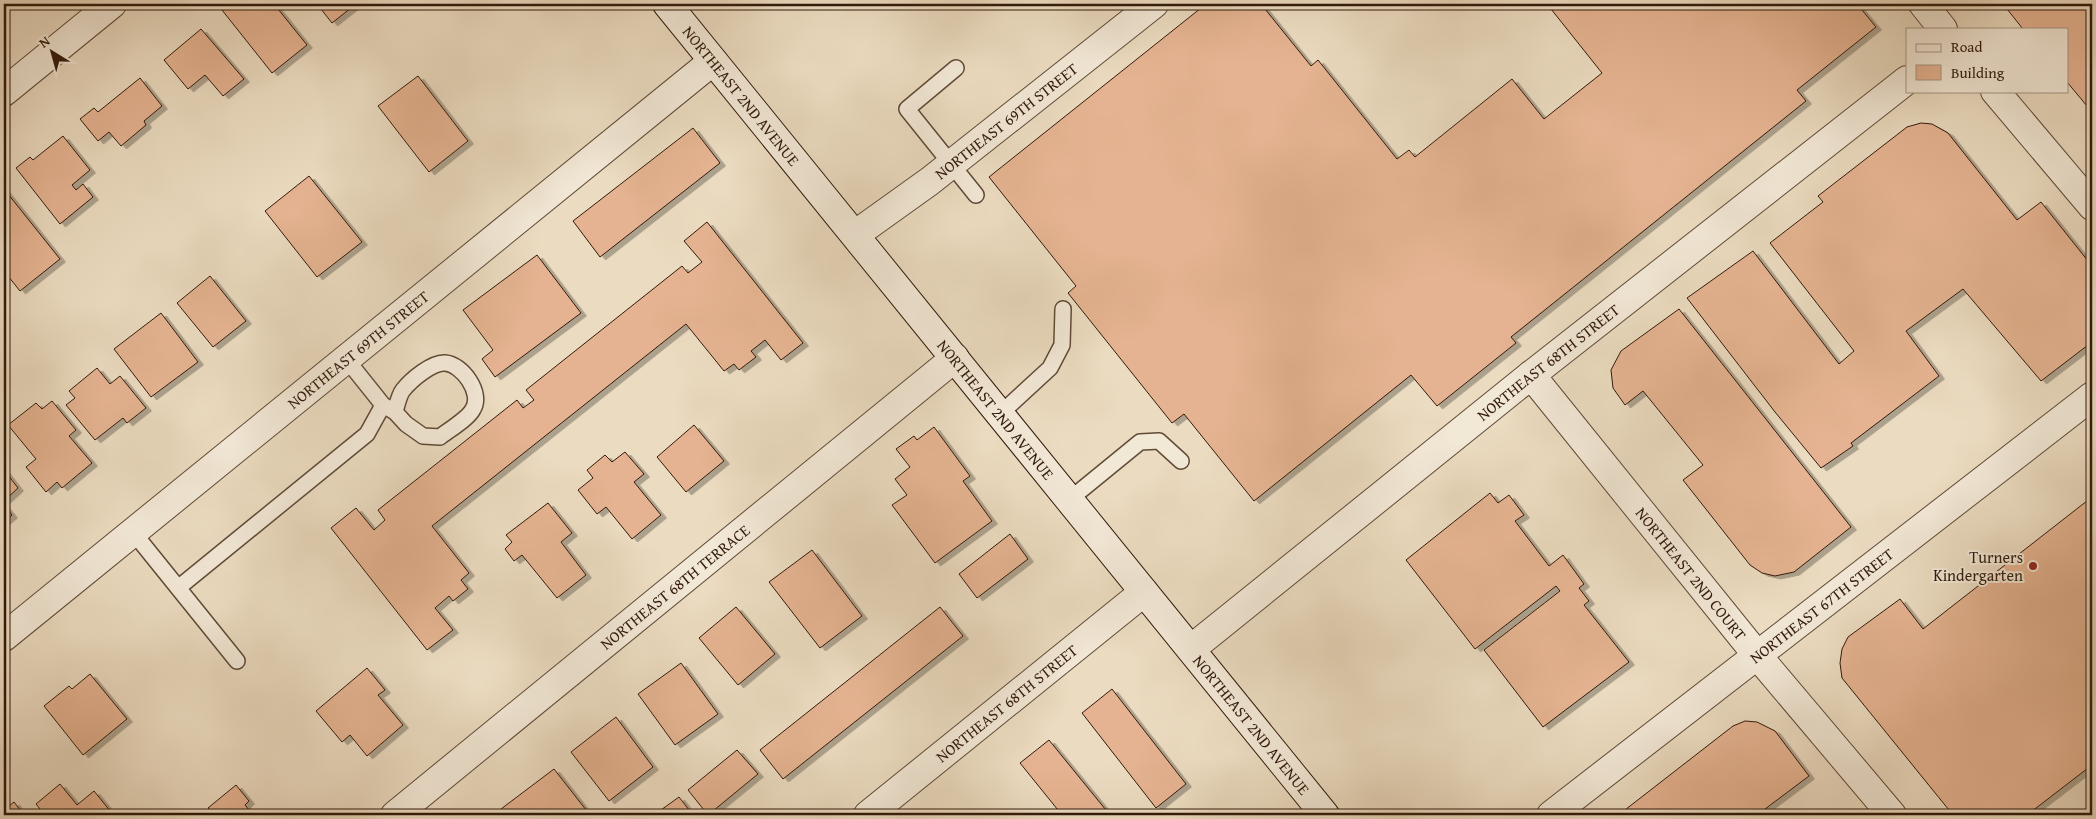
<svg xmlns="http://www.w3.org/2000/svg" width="2096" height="819" viewBox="0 0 2096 819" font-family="'Gentium Book Plus',serif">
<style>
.building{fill:#e5b391;stroke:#311a0b;filter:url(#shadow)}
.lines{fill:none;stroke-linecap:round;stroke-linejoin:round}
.lane-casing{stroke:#604a38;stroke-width:18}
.street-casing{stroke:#604a38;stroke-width:30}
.secondary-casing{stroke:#311a0b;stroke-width:30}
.lane{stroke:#f2e8d6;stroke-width:15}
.street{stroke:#f2e8d6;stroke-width:28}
.secondary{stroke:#f2e8d6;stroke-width:28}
.poi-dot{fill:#8f2418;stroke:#f2e8d6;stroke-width:2}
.labels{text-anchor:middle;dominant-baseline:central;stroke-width:4;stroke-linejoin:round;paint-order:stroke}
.street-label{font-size:16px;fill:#311a0b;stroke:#f2e8d6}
.poi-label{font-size:16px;fill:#311a0b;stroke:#f2e8d6;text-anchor:end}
</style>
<defs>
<filter id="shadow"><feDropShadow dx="5.5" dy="3" stdDeviation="0" flood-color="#0004"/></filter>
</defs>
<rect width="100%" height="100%" fill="#ebdbc0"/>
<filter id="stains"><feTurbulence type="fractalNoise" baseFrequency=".004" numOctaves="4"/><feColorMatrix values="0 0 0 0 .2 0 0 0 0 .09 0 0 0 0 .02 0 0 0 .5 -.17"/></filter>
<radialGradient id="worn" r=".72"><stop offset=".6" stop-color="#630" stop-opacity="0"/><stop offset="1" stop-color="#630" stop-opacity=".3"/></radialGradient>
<path class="building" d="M220 4H274L307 45 272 73 218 5Z
M317 4H356L332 23Z
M1206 4H1261L1311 66 1318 60 1397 159 1409 150 1415 157 1512 79 1544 119 1602 73 1551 9 1558 4H1857L1876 27 1797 90 1806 101 1511 337 1516 343 1437 406 1411 375 1254 501 1184 414 1172 423 1068 293 1076 286 989 177Z
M2003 4H2092V112L2067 82V29H2023Z
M201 29 244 79 223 96 205 75 188 89 164 60Z
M418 76 468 141 429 172 378 106Z
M140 78 162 106 144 121 146 125 121 146 109 132 98 141 80 119 94 108 98 112Z
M1921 123 1932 124 1948 133 2017 220 2041 202 2092 266V342L2041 381 1963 289 1906 331 1939 376 1851 443 1853 446 1821 468 1775 412 1687 298 1753 251 1839 364 1854 351 1770 243 1823 202 1818 196 1907 127Z
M693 128 720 163 600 257 573 221Z
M63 136 90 170 72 185 76 190 83 184 93 197 60 224 16 168 30 157 33 160Z
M309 176 362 242 317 277 265 211Z
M4 189 60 259 20 291 4 271Z
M707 222 803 343 781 360 765 340 751 351 756 357 739 370 734 364 724 371 686 324 432 526 469 573 461 580 468 589 453 601 449 596 435 608 453 630 427 650 331 528 356 508 374 530 385 520 378 510 517 400 523 408 534 400 526 390 682 266 688 273 702 262 684 241Z
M537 255 581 313 495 377 482 359 493 350 463 310Z
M210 276 246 321 213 347 177 303Z
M1679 309 1851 527 1794 572 1775 576 1762 573 1750 565 1683 480 1703 465 1643 391 1625 405 1613 388 1611 370 1621 351Z
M161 313 198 362 151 397 114 349Z
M97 368 110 384 120 376 146 408 127 423 123 418 95 440 66 405 75 398 69 391Z
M52 401 76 430 69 436 92 463 62 488 57 482 46 492 26 467 36 459 8 425 36 403 42 409Z
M694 425 724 461 686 492 657 457Z
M934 427 970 476 963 481 992 521 935 563 892 505 907 495 895 479 910 467 896 449 914 436 917 440Z
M625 452 644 474 634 482 661 515 632 539 606 507 597 514 578 490 593 478 587 470 605 455 612 462Z
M4 470 18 488 4 501Z
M1490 493 1498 503 1509 495 1524 515 1515 521 1549 566 1563 555 1584 584 1579 588 1589 601 1584 605 1629 662 1543 727 1484 650 1560 591 1556 586 1475 649 1406 560Z
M2092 497V765L2027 815H1953L1842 678 1840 663 1842 649 1848 637 1900 599 1923 629Z
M548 503 572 533 561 542 586 575 557 598 522 555 514 561 505 549 512 542 506 535Z
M4 505 12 515 4 522Z
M1010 534 1028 559 977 598 959 574Z
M812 550 862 616 820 648 769 582Z
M736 607 775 654 738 685 699 638Z
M940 607 963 636 783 779 760 750Z
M681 663 718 714 675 745 638 694Z
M367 668 385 690 378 695 403 725 367 756 350 735 342 742 316 711Z
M90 674 127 719 83 755 44 706 69 686 72 689Z
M1112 689 1186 784 1156 808 1082 713Z
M616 717 653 767 609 801 571 752Z
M1745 721 1757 722 1775 731 1809 776 1757 815H1622L1621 813 1733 726Z
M1049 740 1110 815H1062L1020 763Z
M737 750 758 774 708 815 688 790Z
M554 769 590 815H507L501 809Z
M60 784 77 805 94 791 111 812 107 815H43L44 814 36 804Z
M236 785 249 801 245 805 253 815H214L208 808Z
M679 797 693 815H654Z
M14 802 24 815H4V810Z"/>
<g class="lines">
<defs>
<path id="lane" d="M956 68 907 109 976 195
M347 360 383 405 395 412 406 424 423 436 440 437C449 430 469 418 473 409 483 393 462 364 445 363 432 362 411 380 403 390 399 395 397 405 395 412
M1000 414 1050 368 1062 345 1063 309
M1069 500 1140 442 1159 441 1181 461
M133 532 237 661
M178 588 367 434 383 405"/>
<g id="street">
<path d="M1923 4 1943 29"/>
<path d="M1995 91 2092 206"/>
<path d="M4 92 112 4"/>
<path id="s1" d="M856 234 930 181 1154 4"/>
<path id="s2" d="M1531 375 1757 655 1892 815"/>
<path id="s3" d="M4 637 713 61"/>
<path id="s4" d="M1191 649 1531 375 1907 80"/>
<path id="s5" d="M395 815 955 358"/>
<path id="s6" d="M868 815 1144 592"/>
<path id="s7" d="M1551 815 2092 396"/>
</g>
<g id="secondary">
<path id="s8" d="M667 4 1325 815"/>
</g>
</defs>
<use href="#lane" class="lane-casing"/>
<use href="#street" class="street-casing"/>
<use href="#secondary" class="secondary-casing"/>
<use href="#lane" class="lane"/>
<use href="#street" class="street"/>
<use href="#secondary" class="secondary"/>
</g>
<circle class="poi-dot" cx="2033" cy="566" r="5"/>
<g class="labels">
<g class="street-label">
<text stroke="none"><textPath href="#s8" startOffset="118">NORTHEAST 2ND AVENUE</textPath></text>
<text stroke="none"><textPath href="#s1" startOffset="188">NORTHEAST 69TH STREET</textPath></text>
<text stroke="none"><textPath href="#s3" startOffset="456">NORTHEAST 69TH STREET</textPath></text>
<text stroke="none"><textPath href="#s4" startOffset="458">NORTHEAST 68TH STREET</textPath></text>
<text stroke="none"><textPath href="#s8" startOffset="522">NORTHEAST 2ND AVENUE</textPath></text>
<text stroke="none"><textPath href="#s2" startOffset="255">NORTHEAST 2ND COURT</textPath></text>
<text stroke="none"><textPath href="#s5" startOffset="361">NORTHEAST 68TH TERRACE</textPath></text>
<text stroke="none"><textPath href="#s7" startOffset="342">NORTHEAST 67TH STREET</textPath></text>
<text stroke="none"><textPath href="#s6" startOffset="178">NORTHEAST 68TH STREET</textPath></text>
<text stroke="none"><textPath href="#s8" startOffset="928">NORTHEAST 2ND AVENUE</textPath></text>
</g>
<g class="poi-label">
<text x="2023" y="557">Turners<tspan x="2023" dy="18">Kindergarten</tspan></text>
</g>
</g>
<rect width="2096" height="819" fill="none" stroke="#ebdbc0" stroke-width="20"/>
<rect x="5" y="5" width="2086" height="809" fill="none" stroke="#311a0b" stroke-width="2.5"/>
<rect x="10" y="10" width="2076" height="799" fill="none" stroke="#311a0b"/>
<rect x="1906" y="28" width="162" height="65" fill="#f2e8d6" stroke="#a59685"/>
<rect x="1916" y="44" width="25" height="8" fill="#f2e8d6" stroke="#a59685"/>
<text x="1951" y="52" font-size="15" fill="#311a0b">Road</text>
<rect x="1916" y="65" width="25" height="15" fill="#e5b391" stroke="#a59685"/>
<text x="1951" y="78" font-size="15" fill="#311a0b">Building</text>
<g transform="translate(52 52) rotate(323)" stroke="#f2e8d6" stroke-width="4" paint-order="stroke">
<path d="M0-4L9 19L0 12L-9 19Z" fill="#311a0b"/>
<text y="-8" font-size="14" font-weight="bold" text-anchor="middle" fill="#311a0b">N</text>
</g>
<rect width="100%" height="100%" filter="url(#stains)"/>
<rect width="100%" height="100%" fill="url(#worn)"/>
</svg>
